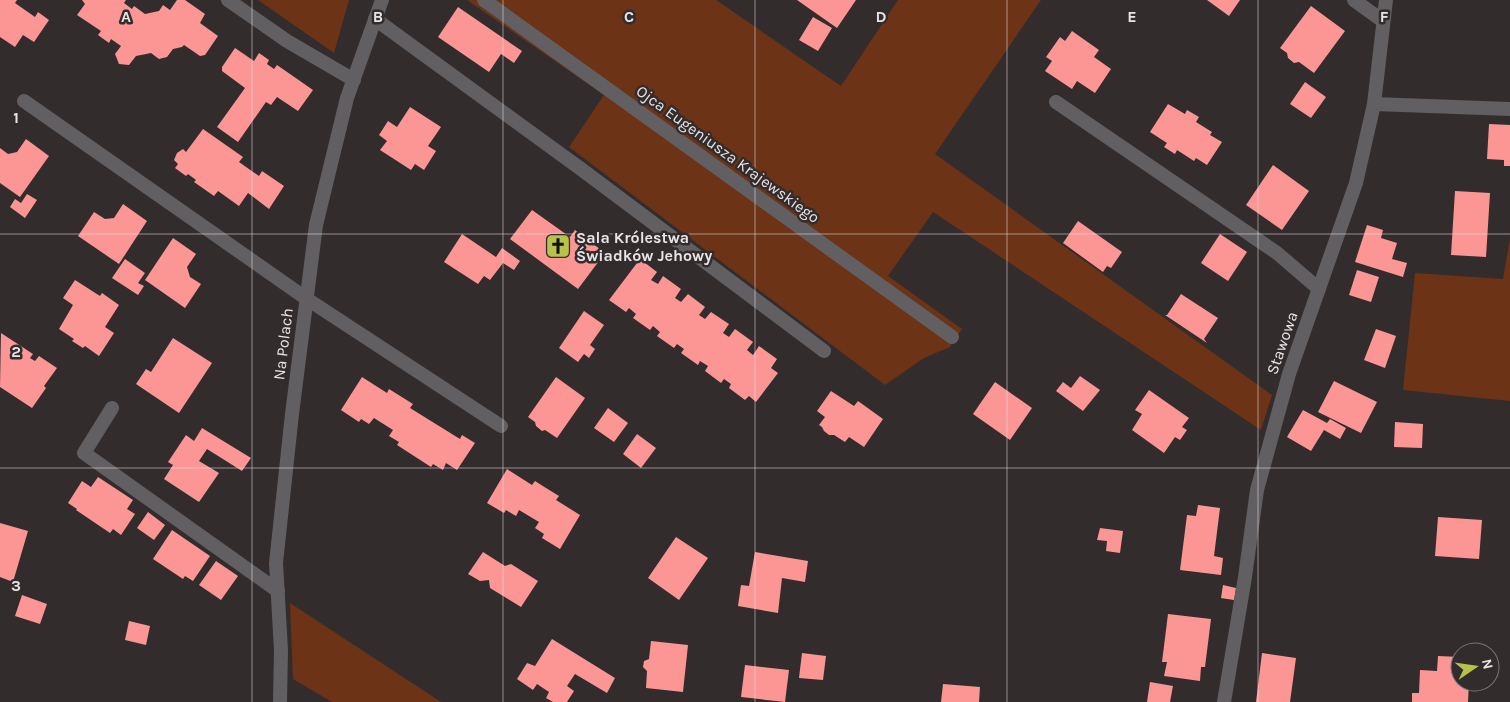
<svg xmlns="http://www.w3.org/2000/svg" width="1510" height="702" viewBox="0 0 1510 702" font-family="Karla,sans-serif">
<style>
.green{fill:#6d3316}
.building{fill:#fc9695}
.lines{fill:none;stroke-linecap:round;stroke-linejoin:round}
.service{stroke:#615f61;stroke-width:14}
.minor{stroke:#615f61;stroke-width:14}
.grid{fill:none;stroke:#e8e4e5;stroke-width:1;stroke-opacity:0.55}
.labels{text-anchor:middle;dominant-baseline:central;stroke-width:5;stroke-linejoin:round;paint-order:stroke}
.street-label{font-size:16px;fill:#e8e4e5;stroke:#322c2d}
.poi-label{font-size:16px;font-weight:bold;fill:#e8e4e5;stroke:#322c2d;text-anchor:start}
.grid-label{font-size:16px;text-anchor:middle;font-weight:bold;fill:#e8e4e5;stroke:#322c2d;stroke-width:5;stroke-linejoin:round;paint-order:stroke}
</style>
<rect width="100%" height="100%" fill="#322c2d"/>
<path class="green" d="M258 0H349L334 53Z
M467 0H716L841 86 898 0H1041L935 154 1272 395 1261 430 933 212 888 276 962 329 950 347 924 358 885 385 569 147 604 95Z
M1510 238V401L1403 390 1415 273 1503 279Z
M290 603 441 702H332L293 679Z"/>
<path class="building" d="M0 0H17L15 3 35 17 38 12 49 20 34 42 23 35 15 47 0 37Z
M82 0H126L124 3 132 9 134 6 145 14 159 11 163 5 170 10 177 0H185L205 14 200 23 218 36 205 55 200 56 184 45 182 47 173 49 167 57 159 59 151 53 136 56 129 65 119 64 115 54 121 46 111 39 109 43 98 35 101 31 77 15 85 4Z
M797 0H856L837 28Z
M1207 0H1240L1229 16Z
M1311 6 1345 31 1314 73 1299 62 1294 63 1288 58 1287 53 1280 48Z
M458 7 522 51 514 63 501 54 489 72 438 37Z
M813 17 832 28 818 51 799 40Z
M1072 31 1099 50 1094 57 1111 69 1095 93 1077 81 1072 89 1045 71 1052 61 1046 57 1060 37 1065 41Z
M235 48 254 61 259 53 269 60 267 64 274 69 277 65 313 90 298 111 277 97 271 105 266 102 238 142 217 127 245 88 222 71V67Z
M1305 82 1326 97 1311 118 1290 104Z
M1168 104 1185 114 1187 110 1199 117 1196 122 1212 132 1210 135 1222 142 1207 165 1196 158 1194 161 1177 150 1175 154 1164 147 1167 143 1150 132Z
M410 107 441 127 428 146 436 151 424 170 415 164 411 170 380 150 387 141 379 135 388 121 397 127Z
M1489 124 1510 125V166H1504V160L1487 159Z
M203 129 243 157 239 162 259 176 262 171 284 186 269 209 248 193 239 206 218 191 214 196 194 182 196 180 188 174 186 176 175 168 178 164 174 160 177 153 183 149 186 152Z
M26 139 49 156 20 197 0 183V148L8 154 17 152Z
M1273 165 1309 191 1282 230 1246 205Z
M1455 191 1490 193 1486 257 1451 255Z
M27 194 37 200 25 218 10 207 15 199 21 203Z
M123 204 147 221 119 264 78 236 94 212 105 219 114 218Z
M532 210 570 237 575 230 605 253 578 289 510 239Z
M1078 221 1122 252 1111 268 1107 266 1103 272 1063 243Z
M1367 225 1383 230 1381 238 1397 243 1392 259 1407 263 1403 277 1355 262Z
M462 234 496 257 502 248 520 261 514 270 503 263 490 280 484 276 478 284 444 262Z
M1220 234 1247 252 1228 281 1201 263Z
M173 238 196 254 187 267 190 277 201 284 185 308 145 280Z
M125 259 145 273 138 283 144 286 138 295 112 278Z
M640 259 657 272 651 280 658 284 663 276 681 289 675 298 681 302 688 294 705 307 699 315 705 319 711 312 729 324 723 333 729 337 735 329 753 342 747 350 753 355 759 346 777 359 771 368 778 373 756 402 749 396 745 400 729 388 731 384 724 379 721 383 705 371 708 366 700 361 698 365 681 353 684 349 677 344 674 348 657 336 660 332 653 326 650 330 633 318 636 314 629 308 626 312 609 300Z
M1357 270 1379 277 1371 302 1349 295Z
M75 280 100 296 102 293 119 305 105 327 114 333 99 356 85 346 83 348 72 341 74 339 59 329 73 305 63 298Z
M1181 294 1218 318 1204 339 1207 343 1165 315H1167Z
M584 311 604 325 590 345 595 349 589 358 584 354 578 362 559 348Z
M1376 329 1396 336 1385 368 1364 360Z
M1 333 33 354 30 358 35 361 39 356 57 368 44 386 46 388 32 408 0 387Z
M173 338 212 363 179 413 136 384 146 369 151 372Z
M1080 376 1100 390 1083 411 1056 391 1063 382 1071 388Z
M362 377 387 393 389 389 413 404 410 408 460 439 462 435 475 443 457 470 446 463 443 470 433 464 431 467 397 445 399 442 389 436 393 430 374 418 369 424 361 419 359 422 341 410Z
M556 377 585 398 557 438 545 430 542 431 536 426 535 422 528 417Z
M1334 381 1377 402 1361 433 1318 412Z
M995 382 1032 408 1010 440 973 414Z
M1149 390 1189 418 1182 427 1187 430 1180 440 1175 437 1164 453 1132 430 1142 414 1135 410Z
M831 391 854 406 858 401 883 419 864 447 849 437 845 442 834 435H829L824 431 822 427 819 425 825 417 817 411Z
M608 408 628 423 614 442 594 428Z
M1303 410 1327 423 1330 419 1346 428 1340 439 1324 430 1311 451 1287 437Z
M1395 422 1423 424 1422 448 1394 447Z
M202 428 251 458 242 471 207 449 199 461 219 473 199 502 164 479 173 465 168 462 186 435 194 441Z
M637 434 656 448 641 468 623 454Z
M507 469 532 485 535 481 546 488 559 496 556 500 580 515 560 549 542 538 544 534 535 528 539 522 519 510 516 516 506 510 504 513 487 503Z
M98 477 133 500 127 509 135 514 121 535 113 529 110 533 76 510 77 509 68 503 82 481 91 487Z
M1198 505 1220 508 1214 556 1223 558 1221 575 1180 570 1187 515 1196 516Z
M148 512 165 525 154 540 137 528Z
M1438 517 1482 520 1479 559 1435 556Z
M0 523 28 531 13 582 0 577Z
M1100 528 1123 531 1120 553 1106 551 1107 541 1097 540Z
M172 530 210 556 193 581 185 576 183 579 153 559Z
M676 537 708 558 679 600 648 578Z
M483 552 505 566 511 564 538 581 521 607 490 588 489 580 480 581 468 574Z
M755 552 808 561 805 582 782 578 778 613 738 606 741 585 749 586Z
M216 561 238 576 221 600 199 585Z
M1223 585 1236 588 1234 600 1221 598Z
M22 595 47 604 40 624 15 616Z
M1168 614 1211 619 1205 667H1201L1200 681 1164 676 1167 662H1162Z
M129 621 150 626 146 645 125 640Z
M552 639 615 678 607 693 575 674 567 686 574 691 567 702H553L546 698 549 692 537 684 533 690 517 679 527 663 535 666Z
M651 641 688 645 683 692 646 688 647 671 643 667 644 661 649 659Z
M802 653 826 656 823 680 799 678Z
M1262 653 1296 658 1290 702H1256Z
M1438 656 1460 657V682H1469L1468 702H1412V693H1419L1420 670 1437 671Z
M745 665 789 670 785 702 741 697Z
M1150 682 1173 686 1170 702H1147Z
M943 684 980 687 979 702H941Z"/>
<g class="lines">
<path class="service" d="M228 0 287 41 354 80
M375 19 581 169 824 351
M24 101 307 299 501 426
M1056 102 1277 253 1319 289
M1374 104 1510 109
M112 408 84 453 278 591"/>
<path class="minor" d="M484 0 952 337
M1354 0 1383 21
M280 702 281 650 276 563 292 414 316 225 347 98 382 0
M1224 702 1245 577 1257 490 1289 374 1356 183 1374 104 1386 0"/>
</g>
<path class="grid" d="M252 0V702M503 0V702M755 0V702M1007 0V702M1258 0V702M0 234H1510M0 468H1510"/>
<defs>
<symbol id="church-square" viewBox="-11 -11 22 22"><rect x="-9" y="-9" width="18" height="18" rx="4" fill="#b6c249" stroke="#322c2d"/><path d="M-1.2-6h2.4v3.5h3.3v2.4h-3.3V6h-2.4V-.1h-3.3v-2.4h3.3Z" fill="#111"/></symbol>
</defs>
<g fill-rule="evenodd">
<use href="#church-square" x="544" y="232" width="28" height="28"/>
</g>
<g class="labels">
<g class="street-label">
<text transform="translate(728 154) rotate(36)">Ojca Eugeniusza Krajewskiego</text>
<text transform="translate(1282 343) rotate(-71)">Stawowa</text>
<text transform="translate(283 344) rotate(-83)">Na Polach</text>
</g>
<g class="poi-label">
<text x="576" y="237">Sala Królestwa<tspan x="576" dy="18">Świadków Jehowy</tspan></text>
</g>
</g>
<g class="grid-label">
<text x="126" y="22">A</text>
<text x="378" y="22">B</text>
<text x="629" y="22">C</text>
<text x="881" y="22">D</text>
<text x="1132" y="22">E</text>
<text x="1384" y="22">F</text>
<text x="16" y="123">1</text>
<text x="16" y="357">2</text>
<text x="16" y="591">3</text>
</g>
<g transform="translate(1475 667) rotate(77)"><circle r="24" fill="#322c2d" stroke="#7b7677"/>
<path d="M0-4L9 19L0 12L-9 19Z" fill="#b6c249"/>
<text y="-8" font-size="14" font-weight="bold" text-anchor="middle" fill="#e8e4e5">N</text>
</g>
</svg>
